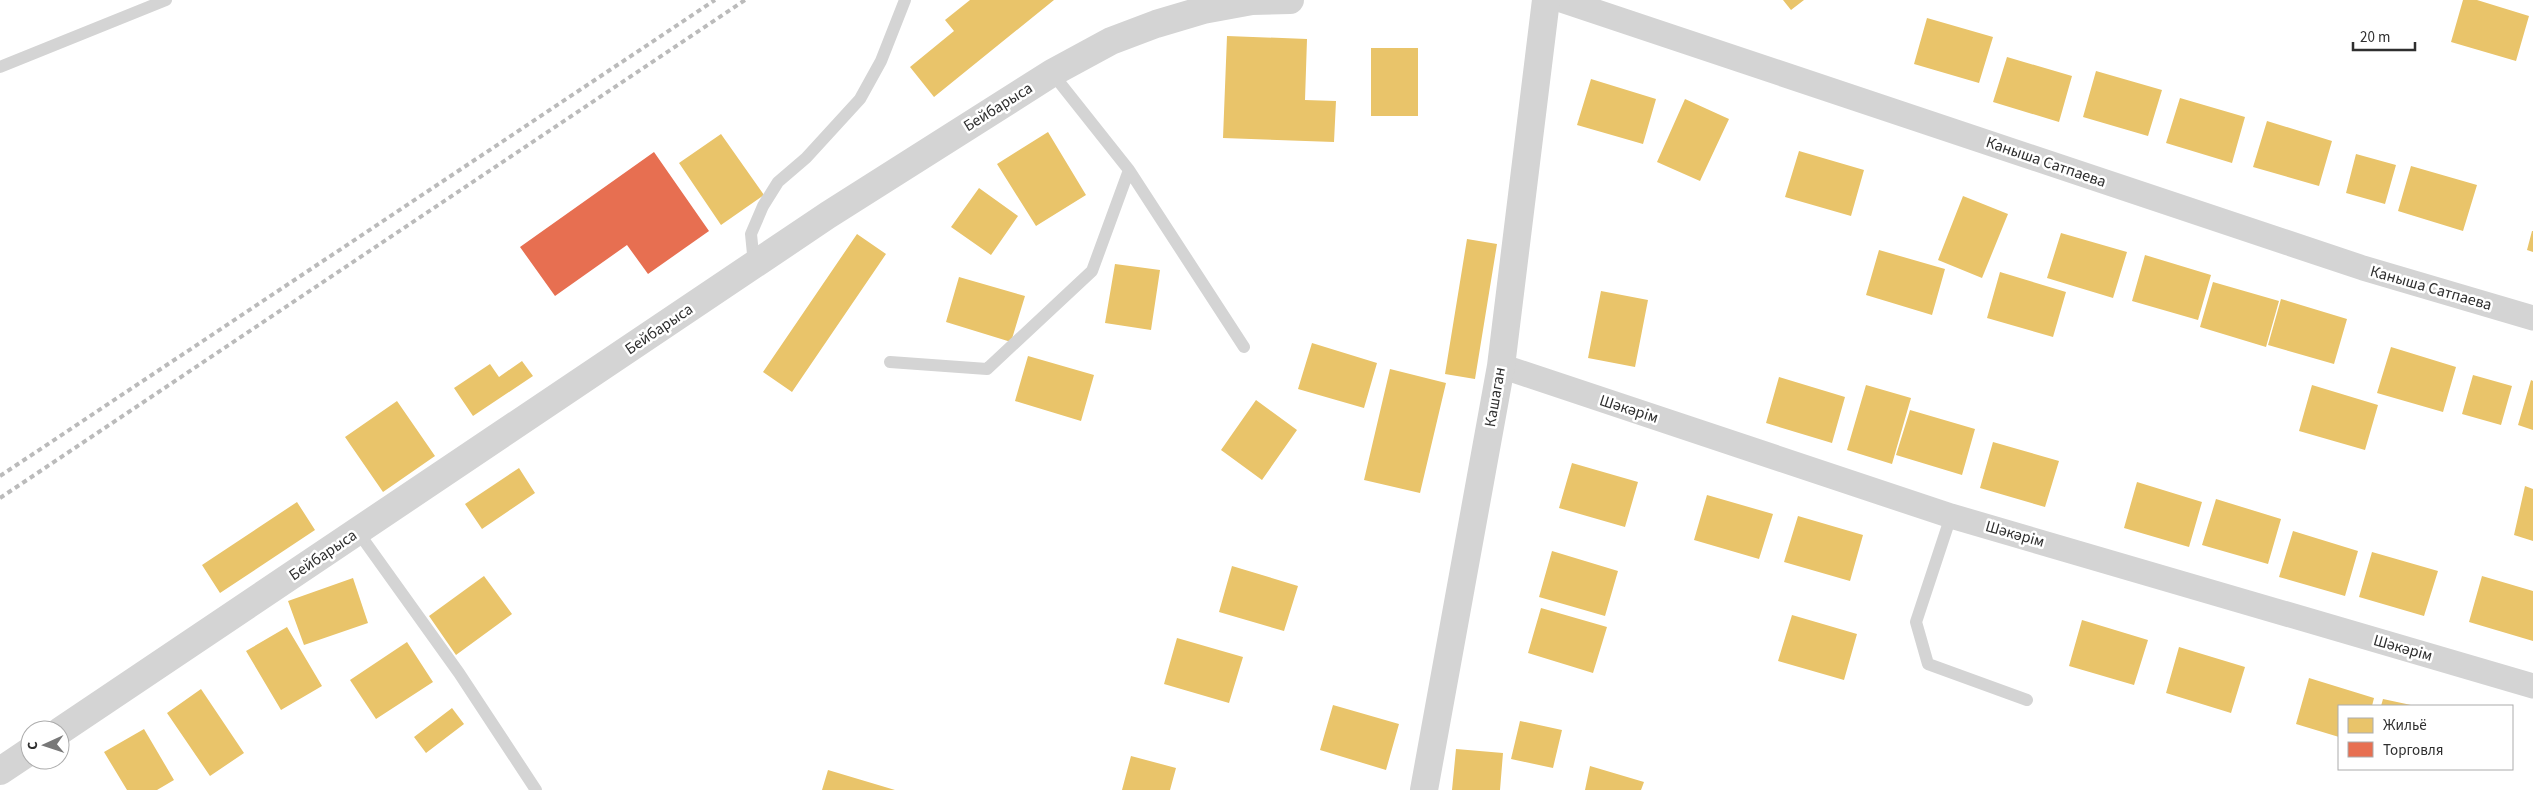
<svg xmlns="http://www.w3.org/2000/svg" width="2533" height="790" viewBox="0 0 2533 790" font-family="'Source Sans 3',sans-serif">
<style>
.homes{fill:#e9c46a}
.shops{fill:#e76f51}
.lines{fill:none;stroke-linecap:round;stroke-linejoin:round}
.service{stroke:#d4d4d4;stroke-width:12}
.minor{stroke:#d4d4d4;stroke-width:25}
.tertiary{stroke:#d4d4d4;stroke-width:28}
.rail{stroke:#bbb;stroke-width:4;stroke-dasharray:5 4;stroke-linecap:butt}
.labels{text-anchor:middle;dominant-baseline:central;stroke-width:5;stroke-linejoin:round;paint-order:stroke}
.street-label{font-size:16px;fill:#2f2f2f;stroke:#fff}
</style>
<rect width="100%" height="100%" fill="#fff"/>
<path class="homes" d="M970 0H1054L934 97 910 67 954 31 945 20Z
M1783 0H1804L1791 10Z
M2463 0H2477L2529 16 2516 61 2451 42Z
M1927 18 1993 37 1979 83 1914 64Z
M1227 36 1307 39 1305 100 1336 101 1334 142 1223 138Z
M1371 48H1418V116H1371Z
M2007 57 2072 76 2059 122 1993 102Z
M2096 71 2162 90 2148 136 2083 117Z
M1591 79 1656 99 1643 144 1577 125Z
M2180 98 2245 117 2232 163 2166 143Z
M1685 99 1729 119 1700 181 1657 162Z
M2267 121 2332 141 2319 186 2253 167Z
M1048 132 1086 195 1036 226 997 164Z
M721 134 764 195 721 225 679 163Z
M1799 151 1864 170 1851 216 1785 197Z
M2356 154 2396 165 2385 204 2346 193Z
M2411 166 2477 185 2463 231 2398 211Z
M979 188 1018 216 991 255 951 227Z
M1963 196 2008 214 1982 278 1938 260Z
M2532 231H2533V252L2527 250Z
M2061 233 2127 252 2113 298 2047 278Z
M857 234 886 254 792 392 763 372Z
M1467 239 1497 244 1475 379 1445 374Z
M1879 250 1945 269 1932 315 1866 295Z
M2145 255 2211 275 2198 320 2132 301Z
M1115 264 1160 270 1151 330 1105 323Z
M2000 272 2066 292 2053 337 1987 318Z
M959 277 1025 296 1011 342 946 322Z
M2213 282 2279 301 2266 347 2200 327Z
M1601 291 1648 300 1635 367 1588 358Z
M2281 299 2347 319 2334 364 2268 345Z
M1312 343 1377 363 1364 408 1298 389Z
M2391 347 2456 367 2443 412 2377 393Z
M1028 356 1094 375 1081 421 1015 401Z
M522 361 533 376 473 416 454 388 490 364 499 377Z
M1390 369 1446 383 1420 493 1364 480Z
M2473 375 2512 386 2501 425 2462 414Z
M1779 377 1845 397 1832 443 1766 423Z
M2531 380 2533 381V430L2518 425Z
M1866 385 1911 398 1892 464 1847 450Z
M2312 385 2378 405 2365 450 2299 431Z
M1256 400 1297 430 1262 480 1221 450Z
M397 401 435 456 383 492 345 437Z
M1910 410 1975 429 1962 475 1896 455Z
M1993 442 2059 461 2045 507 1980 488Z
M1572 463 1638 482 1625 527 1559 508Z
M519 468 535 493 482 529 465 504Z
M2137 482 2202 502 2189 547 2124 528Z
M2525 486 2533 489V541L2514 535Z
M1707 495 1773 514 1759 559 1694 540Z
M2216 499 2281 519 2268 564 2202 545Z
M297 502 315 530 220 593 202 565Z
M1798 516 1863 535 1850 581 1784 562Z
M2293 531 2358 551 2345 596 2279 577Z
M1552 551 1618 571 1605 616 1539 597Z
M2372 552 2438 571 2424 616 2359 597Z
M1232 566 1298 586 1284 631 1219 612Z
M484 576 512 614 456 655 429 616Z
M2482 576 2533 591V641L2469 622Z
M353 578 368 623 304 645 288 601Z
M1541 608 1607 627 1593 673 1528 653Z
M1792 615 1857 634 1844 680 1778 661Z
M2082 620 2148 640 2134 685 2069 666Z
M287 627 322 686 281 710 246 651Z
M1177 638 1243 657 1229 703 1164 684Z
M407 642 433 682 376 719 350 680Z
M2179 647 2245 667 2231 713 2166 693Z
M2309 678 2374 698 2372 706H2339V737L2296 724Z
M201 689 244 753 210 776 167 713Z
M2383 699 2411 705V706H2381Z
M1333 705 1399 724 1386 770 1320 750Z
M452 708 464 724 426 753 414 737Z
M1520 721 1562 730 1553 768 1511 759Z
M144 729 174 780 157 790H127L104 752Z
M1456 749 1503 753 1500 790H1452Z
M1131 756 1176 768 1170 790H1122Z
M1590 766 1644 782 1641 790H1585Z
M828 770 895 790H822Z"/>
<path class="shops" d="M654 152 709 231 648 274 627 245 555 296 520 247Z"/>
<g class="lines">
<path class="service" d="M0 67 166 0
M1052 73 1129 170 1244 347
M754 264 751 234 763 206 778 182 806 158 860 99 881 61 905 0
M890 362 987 369 1092 271 1129 170
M1951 516 1916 622 1928 664 2027 700
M358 532 459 673 536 790"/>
<path class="minor" d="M1561 0 2363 268 2533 318
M1501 366 1951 516 2533 686"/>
<path class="tertiary" d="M60 731 828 215 1052 73 1111 41 1156 24 1203 10 1252 1 1290 0
M0 771 30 751
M1424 790 1501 366 1546 0"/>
<path class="rail" d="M0 476 715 0
M0 498 745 0"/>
</g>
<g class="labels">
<g class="street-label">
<text transform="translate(998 107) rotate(-32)">Бейбарыса</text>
<text transform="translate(2046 162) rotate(19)">Каныша Сатпаева</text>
<text transform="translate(2431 288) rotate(16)">Каныша Сатпаева</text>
<text transform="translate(659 329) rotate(-34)">Бейбарыса</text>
<text transform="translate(1495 397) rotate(-80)">Кашаган</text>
<text transform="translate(1629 409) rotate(18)">Шәкәрім</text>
<text transform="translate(2015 534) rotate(16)">Шәкәрім</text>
<text transform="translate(323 555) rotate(-34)">Бейбарыса</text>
<text transform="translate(2403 648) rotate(16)">Шәкәрім</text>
</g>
</g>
<rect x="2338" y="705" width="175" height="65" fill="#ffffff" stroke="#acacac"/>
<rect x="2348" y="718" width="25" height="15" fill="#e9c46a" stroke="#acacac"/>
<text x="2383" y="730" font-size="15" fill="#2f2f2f">Жильё</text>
<rect x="2348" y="742" width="25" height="15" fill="#e76f51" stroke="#acacac"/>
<text x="2383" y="755" font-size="15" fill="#2f2f2f">Торговля</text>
<g transform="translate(45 745) rotate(267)"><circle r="24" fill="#ffffff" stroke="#acacac"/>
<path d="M0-4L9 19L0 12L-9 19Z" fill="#787878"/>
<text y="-8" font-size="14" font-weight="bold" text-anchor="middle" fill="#2f2f2f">С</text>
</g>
<path d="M2353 42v8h62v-8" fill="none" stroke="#2f2f2f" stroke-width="2.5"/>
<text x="2360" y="42" font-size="15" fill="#2f2f2f" stroke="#ffffff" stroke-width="4" paint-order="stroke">20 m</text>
</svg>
